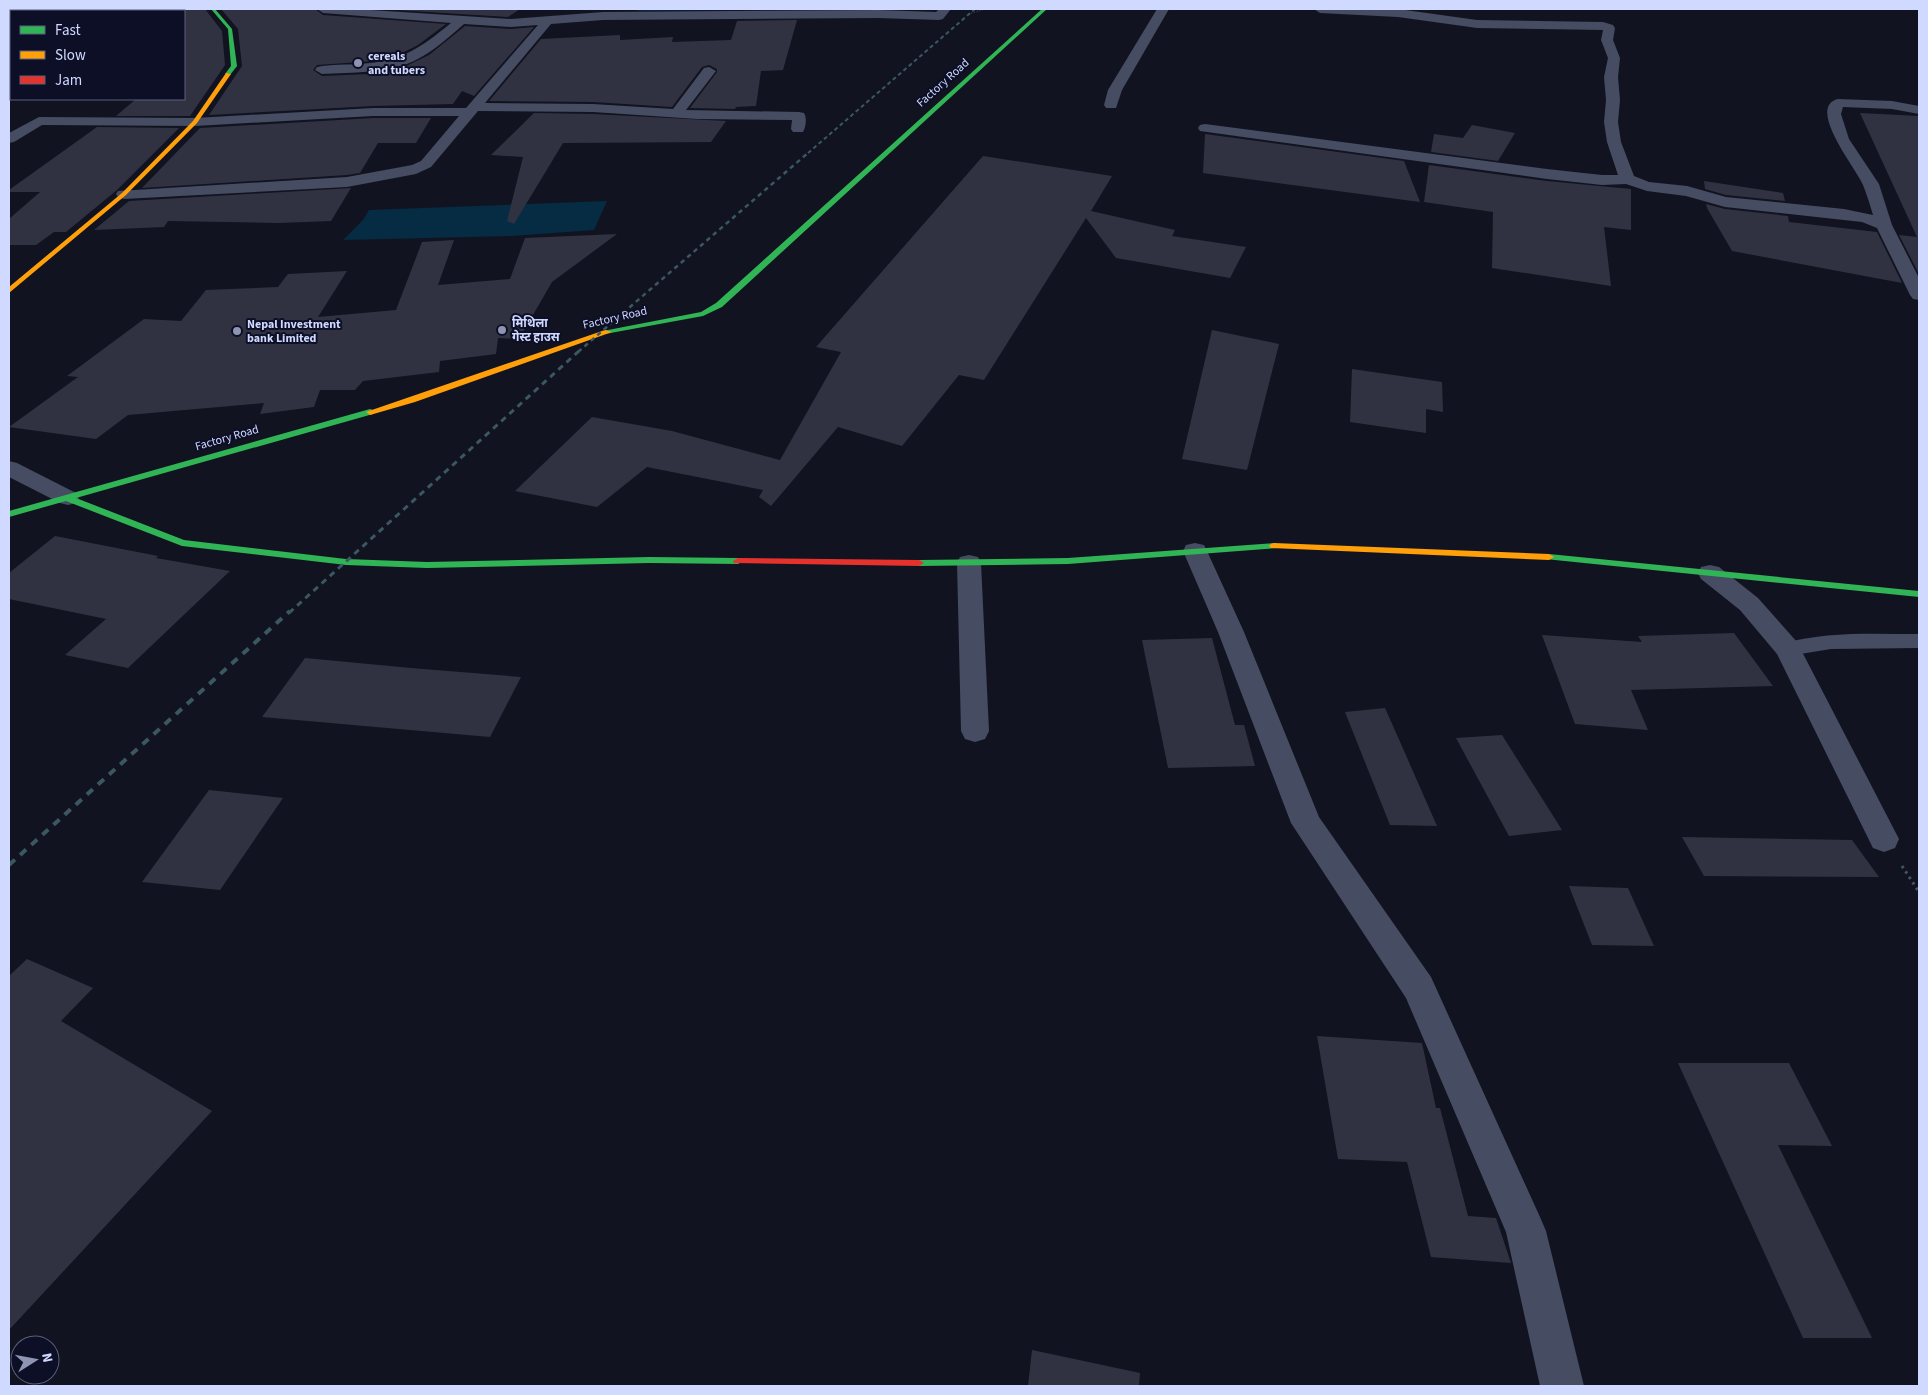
<svg xmlns="http://www.w3.org/2000/svg" width="1928" height="1395" viewBox="0 0 1928 1395" font-family="'Source Sans 3','Noto Sans Devanagari',sans-serif">
<style>
.water{fill:#052c43}
.building{fill:#303242}
.lines{fill:none;stroke-linecap:round;stroke-linejoin:round}
.path-far1{stroke:#425960;stroke-width:1;stroke-dasharray:1 2;stroke-linecap:butt}
.path{stroke:#425960;stroke-width:3;stroke-dasharray:2.5 4;stroke-linecap:butt}
.lane{fill:#464c61;fill-rule:evenodd}
.street{fill:#464c61;fill-rule:evenodd}
.fast{fill:#30b455;fill-rule:evenodd}
.slow{fill:#ff9f0a;fill-rule:evenodd}
.jam{fill:#e5322d;fill-rule:evenodd}
.rail-far3{stroke:#3b5760;stroke-width:2;stroke-dasharray:4 3;stroke-linecap:butt}
.rail-far2{stroke:#3b5760;stroke-width:2.5;stroke-dasharray:4.5 4;stroke-linecap:butt}
.rail-far1{stroke:#3b5760;stroke-width:3;stroke-dasharray:6 5;stroke-linecap:butt}
.rail{stroke:#3b5760;stroke-width:4;stroke-dasharray:8 7;stroke-linecap:butt}
.poi-dot{fill:#8e94b1;stroke:#0c0f26;stroke-width:2}
.labels{text-anchor:middle;dominant-baseline:central;stroke-width:4;stroke-linejoin:round;paint-order:stroke}
.far-poi-label{font-size:12px;font-weight:bold;fill:#d0d9ff;stroke:#0c0f26;text-anchor:start}
.far-street-label{font-size:12px;fill:#d0d9ff;stroke:#0c0f26}
</style>
<rect width="100%" height="100%" fill="#121320"/>
<path class="water" d="M633 9H840L639 11Z
M607 201 594 230 512 236 343 240 363 220 369 210Z"/>
<path class="building" d="M184 9H205L222 31 225 65 190 116H116L136 99H184Z
M221 9H315L323 15 446 24 418 45 398 55 374 61 317 65 313 70 322 76 369 74 404 67 429 55 465 26 511 29 534 27 474 96 462 91 453 104 373 106 209 115 242 66 238 29Z
M380 9H520L508 17Z
M797 20 783 70 761 71 756 106 736 107 735 109 690 108 717 72V69L709 65 702 67 672 107 593 102 489 101 541 39 620 35V40L673 37 672 42 731 40 737 21Z
M534 113 593 114 726 121 711 142 563 143 514 224 507 221 523 157 491 155Z
M1860 113 1919 116V274L1899 235 1917 237Z
M373 118H431L416 143H378L360 173 347 175 142 188 200 128Z
M1472 125 1515 133 1498 161 1431 152 1434 134 1463 138Z
M97 127 179 128 117 190 66 232H54L36 245H9V219L40 192H9V190Z
M1205 134 1404 161 1420 202 1203 173Z
M983 156 1112 176 1091 211 1175 230 1172 236 1246 247 1230 278 1116 258 1086 218 984 380 959 375 902 446 838 427 771 506 759 497 763 490 647 467 597 507 515 491 592 417 672 431 780 460 841 352 816 347Z
M1429 165 1547 181 1631 189V230L1604 227 1611 286 1492 268 1493 212 1424 202Z
M1704 181 1783 193 1785 201 1726 195 1705 189Z
M351 188 331 221 279 223 168 221 164 227 94 230 129 201Z
M1706 204 1725 209 1788 216 1789 222 1877 232 1902 283 1732 251 1707 208Z
M617 234 552 282 519 339 498 338 496 354 440 361 439 372 363 381 355 390H320L314 407 260 414 264 403 128 415 96 439 9 427 78 377 67 376 144 319 181 321 206 290 278 287 288 274 347 271 318 317 396 310 422 242 454 240 438 285 510 279 525 238Z
M1212 330 1279 344 1247 470 1182 459Z
M1352 369 1442 382 1443 412 1426 409V433L1350 422Z
M55 536 158 556 156 558 230 571 128 668 65 655 106 619 9 599V573Z
M1734 633 1773 686 1631 690 1648 730 1575 724 1542 635 1642 642 1638 636Z
M1212 638 1235 725H1244L1255 766 1168 768 1142 640Z
M305 658 411 668 521 677 490 737 262 717Z
M1385 708 1401 744 1437 826 1390 825 1345 712Z
M1502 735 1562 830 1509 836 1456 738Z
M209 790 283 798 220 890 142 882Z
M1682 837 1852 840 1879 877 1704 876Z
M1569 886 1628 888 1654 946 1592 945Z
M27 959 93 988 61 1021 212 1111 9 1330V976Z
M1317 1036 1422 1043 1436 1108H1440L1468 1216 1496 1218 1511 1263 1431 1257 1407 1162 1338 1159Z
M1678 1063H1789L1832 1146 1778 1145 1872 1338H1803Z
M1032 1350 1140 1373 1139 1386H1028Z"/>
<g class="lines">
<path class="path-far1" d="M968 14 986 9"/>
<path class="path" d="M1902 866 1919 892"/>
<path class="lane" d="M1919 634V648L1831 649 1788 656 1781 654 1778 649 1781 644C1825 631 1873 634 1919 634Z"/>
<path class="street" d="M41 9H56L54 11H39Z
M132 9H148L146 11H130Z
M317 9H355L511 19 603 12 879 10 936 12 939 9H951L943 19 939 20 879 18 603 20 551 24 485 103 593 104 673 109 704 68 709 67 716 71 686 110 799 112 804 113C807 118 806 127 803 132H793L791 129 792 120 697 119 593 112 478 111 431 167 416 174 347 187 124 199 118 197 116 194 118 191 347 177 412 165 421 161 459 116H373L195 126 42 125 14 142 9 143V133L39 117 195 118 373 108H466L538 25 511 27 464 24C449 37 433 52 414 61 386 74 352 72 322 74L315 70 317 67C331 64 346 65 360 64 402 61 419 49 451 23L323 13Z
M1157 9H1169L1122 90 1116 108H1106L1104 105 1108 90Z
M1314 9H1398L1477 20 1603 22 1613 25 1615 28 1613 40 1620 58 1618 77 1620 100 1618 122 1621 142 1634 176 1649 182 1687 186 1726 197 1844 209 1873 215C1870 205 1867 195 1863 185 1858 171 1805 107 1838 99L1892 101 1919 106V114L1892 109 1843 107 1841 114 1849 139 1879 184 1892 225 1919 278V300L1913 299 1910 295 1877 228 1862 222 1725 207 1686 196 1647 191 1626 184 1602 185 1547 179 1200 131 1198 128 1200 125 1205 124 1547 169 1602 175H1618L1607 142 1604 122 1606 100 1604 77 1608 58 1601 40 1603 30 1477 28 1398 17 1320 13Z
M11 23V31L9 32V24Z
M9 461 17 463 76 493 79 498 76 503 68 505 60 503 9 477Z
M1195 543 1204 545 1207 551 1244 632 1319 817 1431 977 1540 1217 1546 1231 1584 1386H1540L1506 1232 1406 998 1291 823 1218 632 1183 551 1186 545Z
M969 555 978 557 981 563 989 731 985 739 975 742 965 739 961 731 957 563 960 557Z
M1710 565 1719 567 1758 598 1797 642 1899 839 1895 848 1884 852 1873 848 1777 654 1740 610 1701 579 1698 573 1701 567Z"/>
<path class="fast" d="M211 9H215L232 29 237 66 230 75 225 74 231 66 228 29Z
M1042 9H1047L722 307 703 316 605 334V330H608L701 312 716 303Z
M370 409 373 410V414L76 498 184 540 346 559 427 562 649 557 738 558 743 561 738 564 649 563 427 568 346 565 182 546 66 501 9 517V511Z
M1274 543 1277 544 1279 546 1277 548 1068 564 919 566 914 563 919 560 1068 558Z
M1549 554 1919 591V597L1545 559 1544 557 1545 555Z"/>
<path class="slow" d="M226 73 231 74 197 123 126 195 9 293V287L122 193 193 121Z
M605 330 612 332 415 402 370 415 366 412Z
M1274 543 1549 554 1554 557 1549 560 1271 548 1269 546 1271 544Z"/>
<path class="jam" d="M738 558 919 560 924 563 919 566 734 563 733 561Z"/>
<path class="rail-far3" d="M808 153 975 9"/>
<path class="rail-far2" d="M578 352 809 152"/>
<path class="rail-far1" d="M289 613 579 351"/>
<path class="rail" d="M9 865 290 611"/>
</g>
<g class="poi-dot">
<circle cx="358" cy="63" r="5"/>
<circle cx="502" cy="330" r="5"/>
<circle cx="237" cy="331" r="5"/>
</g>
<g class="labels">
<g class="far-poi-label">
<text x="368" y="56">cereals<tspan x="368" dy="14">and tubers</tspan></text>
<text x="512" y="323">मिथिला<tspan x="512" dy="14">गेस्ट हाउस</tspan></text>
<text x="247" y="324">Nepal Investment<tspan x="247" dy="14">bank Limited</tspan></text>
</g>
<g class="far-street-label">
<text transform="translate(943 83) rotate(-42)">Factory Road</text>
<text transform="translate(615 318) rotate(-13)">Factory Road</text>
<text transform="translate(227 438) rotate(-16)">Factory Road</text>
</g>
</g>
<rect width="1928" height="1395" fill="none" stroke="#d0d9ff" stroke-width="20"/>
<rect x="10" y="10" width="175" height="90" fill="#0c0f26" stroke="#5a607d"/>
<rect x="20" y="26" width="25" height="8" fill="#30b455" stroke="#5a607d"/>
<text x="55" y="35" font-size="15" fill="#d0d9ff">Fast</text>
<rect x="20" y="51" width="25" height="8" fill="#ff9f0a" stroke="#5a607d"/>
<text x="55" y="60" font-size="15" fill="#d0d9ff">Slow</text>
<rect x="20" y="76" width="25" height="8" fill="#e5322d" stroke="#5a607d"/>
<text x="55" y="85" font-size="15" fill="#d0d9ff">Jam</text>
<g transform="translate(35 1360) rotate(79)"><circle r="24" fill="#0c0f26" stroke="#5a607d"/>
<path d="M0-4L9 19L0 12L-9 19Z" fill="#8e94b1"/>
<text y="-8" font-size="14" font-weight="bold" text-anchor="middle" fill="#d0d9ff">N</text>
</g>
</svg>
